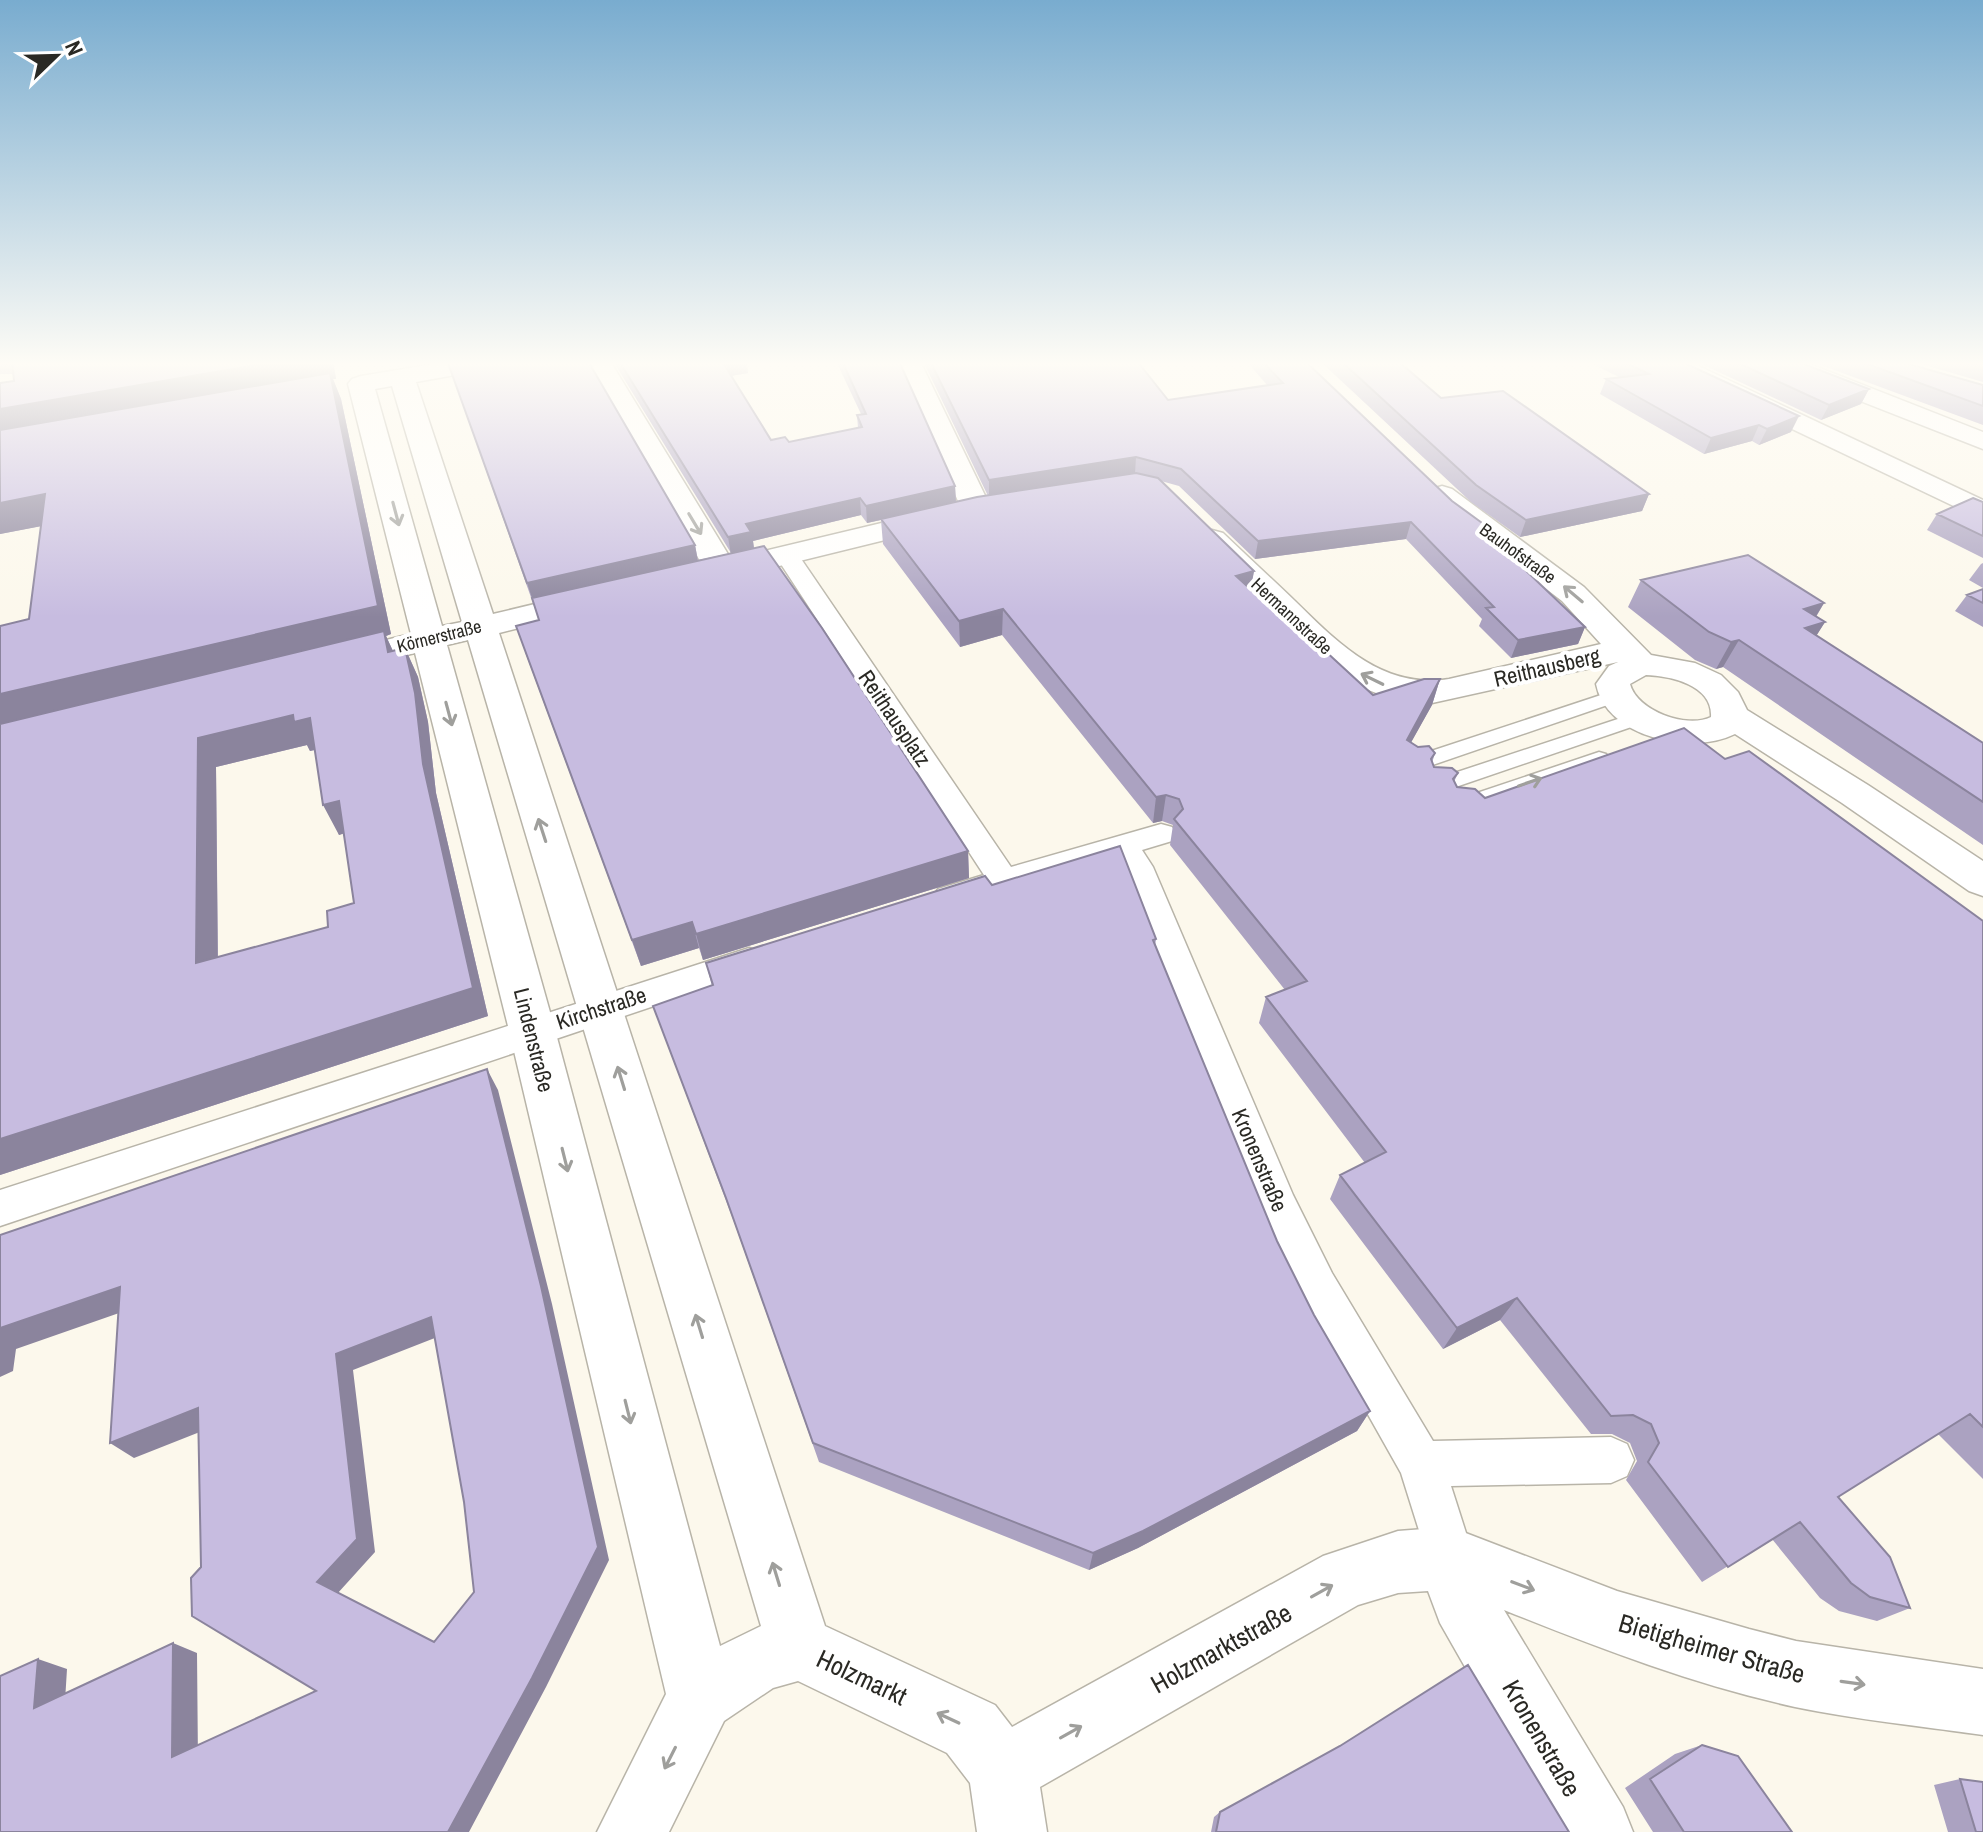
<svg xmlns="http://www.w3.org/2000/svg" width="1983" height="1832" viewBox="0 0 1983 1832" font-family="'Archivo Narrow',sans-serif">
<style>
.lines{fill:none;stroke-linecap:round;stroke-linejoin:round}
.service-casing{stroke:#b8b4a8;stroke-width:3}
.pedestrian-casing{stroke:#b8b4a8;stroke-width:3}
.minor-casing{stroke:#b8b4a8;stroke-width:3}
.service{fill:#fff;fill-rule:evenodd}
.pedestrian{fill:#fff;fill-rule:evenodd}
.minor{fill:#fff;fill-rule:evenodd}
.wall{fill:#aba2c1;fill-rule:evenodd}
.shaded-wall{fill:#8b849d}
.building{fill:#c7bce0;stroke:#8b849d;stroke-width:2;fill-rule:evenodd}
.oneway{stroke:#9f9f9c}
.labels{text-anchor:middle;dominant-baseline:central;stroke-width:8;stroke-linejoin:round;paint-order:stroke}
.far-street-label{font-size:18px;fill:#2a2924;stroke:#fff}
.street-label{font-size:22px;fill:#2a2924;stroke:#fff}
.near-street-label{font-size:26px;fill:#2a2924;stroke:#fff}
</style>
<rect width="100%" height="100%" fill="#fcf8ec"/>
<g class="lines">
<defs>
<path id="service" d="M1616 690 1625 696 1622 700 1418 770 1411 771 1401 765 1404 760Z
M1639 712 1646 714 1648 718 1646 722 1441 792H1427L1424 787 1427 782Z
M1599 752 1606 754 1609 758 1606 762 1457 814 1447 807 1450 802Z"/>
<path id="pedestrian" d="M787 548 795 550 1011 867 1161 824 1172 827 1176 834 1172 841 1142 850 1153 867 1293 1195 1332 1273 1433 1441 1611 1437 1627 1444 1634 1460 1627 1476 1611 1483 1451 1486 1474 1558 1467 1575 1450 1582 1433 1575 1401 1473 1304 1301 1263 1214 1124 870 1115 858 949 909 938 905 933 897 938 889 984 875 775 555 779 550Z
M749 948 761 952 766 961 761 970 0 1226V1190Z"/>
<path id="minor" d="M452 361H506L503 366 494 368 416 382 493 614 593 590 604 593 609 600 604 607 499 633 825 1626 995 1705 1012 1727 1323 1556 1398 1531 1450 1527 1617 1591 1749 1629 1796 1641 1983 1669V1735C1921 1726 1857 1720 1795 1707 1695 1685 1599 1648 1504 1610L1623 1807 1633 1832H1559L1440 1623 1428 1591 1398 1593 1358 1605 1040 1787 1047 1832H977L970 1783 947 1753 798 1681 773 1688 724 1721 669 1832H597L666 1694 509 1030 415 653 335 672 323 669 318 662 323 655 411 634 348 384 352 379 361 376ZM392 386 462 622 442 626 375 389ZM468 640 761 1626 720 1646 555 1030 447 645Z
M586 361H610L731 559 936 510 946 513 951 519 946 525 722 580 706 579 701 572 704 568Z
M896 361H920L992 510 987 516 977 519 967 516 962 510Z
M1657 361H1688L1983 500V520L1660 366Z
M1768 361H1802L1983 432V449L1771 366Z
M1442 486 1452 489 1584 587 1651 655 1695 663 1721 675 1738 692 1747 710 1868 785 1983 861V896L1969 891 1842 803 1735 734C1691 756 1606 737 1596 684L1609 666 1618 662 1432 703C1355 705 1303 645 1253 596 1234 578 1212 560 1197 539L1201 533 1212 530 1223 533C1247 556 1271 578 1295 601 1338 643 1383 690 1449 679L1601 644 1562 601 1432 501 1428 495 1432 489ZM1646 675C1671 676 1713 685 1711 717 1687 729 1637 711 1630 684Z"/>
</defs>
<use href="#service" class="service-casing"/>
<use href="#pedestrian" class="pedestrian-casing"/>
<use href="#minor" class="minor-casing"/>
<use href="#service" class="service"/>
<use href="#pedestrian" class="pedestrian"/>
<use href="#minor" class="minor"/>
</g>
<path class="wall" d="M0 361H333L336 379H333L341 399 391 634 386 636 393 651 405 648 418 677 428 722 436 793 488 1016 0 1175 29 619 41 526 0 534V409L14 381 13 374H0ZM307 745 310 751 315 750 339 835 344 833 354 903 328 927 218 958 216 767Z
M613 361H756V362L747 364 748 373 731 376 771 440 789 442 858 428 857 415 861 414 836 361H899L955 486 956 502 988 496 923 361H1137L1168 400 1268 386 1246 361H1305L1452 501 1489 528 1487 534 1585 627 1578 644 1511 658 1479 626 1482 619 1406 539 1255 559 1179 486 1161 481 1254 571 1251 589 1316 649 1373 695 1440 679 1432 705 1411 742 1418 747 1435 753 1432 763 1434 767 1458 773 1454 782 1457 787 1485 798 1725 759 1983 921V1479L1938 1434 1838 1497 1910 1608 1877 1621 1839 1611 1820 1598 1772 1539 1702 1582 1626 1480 1637 1461 1630 1443 1612 1434H1591L1500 1320 1443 1349 1330 1199 1340 1175 1365 1163 1259 1023 1266 997 1285 990 1170 845 1173 825 1162 821 1153 823 1002 635 960 647 883 544 881 520 867 523 861 515 753 541 754 548 968 851 969 878 703 960 699 948 641 966 525 652 539 620 448 363 695 545 698 560 731 553Z
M1320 361H1398L1441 398 1649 494 1642 511 1520 537 1471 502Z
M1586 361H1680L1791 432 1759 445 1752 441 1704 454 1600 394 1606 379 1619 377Z
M1695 361H1796L1869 389 1861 404 1821 420Z
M1810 361H1898L1983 385V425Z
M1911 361H1983V382Z
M1983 502V558L1927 530 1937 514Z
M1983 563V588L1969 580 1981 564Z
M1641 580 1824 603 1816 617 1825 622 1816 636 1983 743V845L1723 667 1716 669 1695 660 1628 607Z
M1983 589V627L1955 611 1967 595Z
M992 885 1156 939 1155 946 1277 1241 1314 1315 1370 1411 1357 1431 1138 1548 1089 1570 819 1462 734 1222 653 1006 712 986 706 963Z
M1702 1745 1792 1832H1653L1625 1788 1675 1754Z
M1960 1779 1983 1832H1948L1934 1785Z
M1220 1812 1569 1832H1211L1214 1817Z"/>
<path class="shaded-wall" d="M279 361H333L336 379H333L341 399 391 634 386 636 397 660 0 729V694L378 606 0 438V409Z
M722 361H756V362L747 364 748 373 724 377Z
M1869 389 1861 404 1821 420 1829 405Z
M1799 416 1791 432 1759 445 1767 429Z
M1759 425 1752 441 1704 454 1711 438Z
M1136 457 1135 474 989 497V480Z
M955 486 956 503 867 523 866 506Z
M45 494 63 522 0 534V503Z
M1649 494 1642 511 1520 537 1526 520Z
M860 498 861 515 753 541 754 549 731 555 728 537 746 524Z
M1411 522 1406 539 1255 559 1258 541Z
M695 545 698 562 533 601 527 583Z
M1254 571 1249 596 1236 576Z
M1824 603 1810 626 1825 622 1808 649 1804 609Z
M1003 609 1002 635 960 647 959 621Z
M1585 627 1578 644 1511 658 1518 640Z
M1739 640 1723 667 1716 669 1731 642Z
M405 648 418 677 428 722 436 793 488 1016 0 1175V1139L473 988 423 764Z
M1440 679 1432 705 1398 766 1407 740Z
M293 715 310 718 326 747 310 751 307 745 216 767 218 992 196 963 198 738Z
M1166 795 1162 821 1153 823 1156 797Z
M339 801 355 830 339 835 323 805Z
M968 851 969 878 703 960 696 934Z
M692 922 699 948 641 966 632 940Z
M487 1069 498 1090 552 1304 609 1560 546 1687 469 1832H448L532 1678Z
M120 1287 142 1305 16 1349 13 1371 0 1377V1328Z
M1517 1298 1500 1320 1443 1349 1457 1328Z
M431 1317 445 1334 353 1370 375 1552 337 1594 317 1582 336 1354Z
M198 1408 220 1424 134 1458 110 1443Z
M1370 1411 1357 1431 1138 1548 1089 1570 1093 1553Z
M173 1643 197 1653 198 1764 172 1757Z
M38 1659 67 1669 64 1717 34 1708Z"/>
<path class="building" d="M12 361H279L0 409V383L14 381Z
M457 361H588L695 545 527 583 448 363Z
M619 361H723H722L771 440 785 437 789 442 862 427 857 415 866 414 842 361H899L955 486 866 506 860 498 746 524 751 532 728 537Z
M930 361H1137L1168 400 1283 383 1262 361H1305L1452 501 1489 528 1482 529 1585 627 1518 640 1486 608 1494 607 1411 522 1258 541 1181 469 1136 457 989 480Z
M1341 361H1398L1441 398 1503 391 1649 494 1526 520 1476 485Z
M1622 361H1680L1799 416 1767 429 1759 425 1711 438 1606 379 1649 374Z
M1734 361H1796L1869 389 1829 405Z
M1859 361H1898L1983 385V406Z
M330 373 378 606 0 694V626L29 619 45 494 0 503V430Z
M1136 473 1158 478 1254 571 1236 576 1316 649 1322 648 1373 695 1424 679H1440L1407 740 1418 747 1429 746 1435 753 1431 759 1434 767 1452 768 1458 773 1453 779 1457 787 1475 789 1485 798 1684 728 1725 759 1749 751 1983 921V1427L1970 1414 1838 1497 1890 1557 1910 1608 1870 1597 1851 1583 1800 1522 1728 1567 1648 1462 1659 1443 1651 1424 1633 1415 1611 1416 1517 1298 1457 1328 1340 1175 1386 1152 1266 997 1307 981 1174 819 1183 809 1179 799 1166 795 1156 797 1003 609 959 621 881 519 977 497Z
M1973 498 1983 502V536L1937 514Z
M764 546 822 628 968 851 696 934 692 922 632 940 516 626 539 620 532 598Z
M1748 555 1824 603 1804 609 1825 622 1805 628 1983 743V802L1739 640 1731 642 1709 632 1641 580Z
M1983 589V603L1967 595Z
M384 631 388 652 405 648 415 693 423 764 473 988 0 1139V724ZM293 715 294 722 310 718 323 805 339 801 354 903 327 911 328 927 196 963 198 738Z
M1120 846 1156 939 1153 940 1277 1241 1314 1315 1370 1411 1143 1531 1093 1553 813 1443 726 1198 653 1006 713 985 706 963 985 876 992 885Z
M487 1069 541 1286 598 1547 532 1678 448 1832H0V1676L38 1659 34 1708 173 1643 172 1757 316 1691 192 1616 191 1578 201 1567 198 1408 110 1443 120 1287 0 1328V1235ZM431 1317 464 1502 474 1592 434 1642 317 1582 357 1539 336 1354Z
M1468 1665 1569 1832H1216L1220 1812 1340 1746Z
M1702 1745 1738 1756 1792 1832H1684L1650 1779Z
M1960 1779 1983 1782V1832H1976Z"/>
<defs><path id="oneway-shaft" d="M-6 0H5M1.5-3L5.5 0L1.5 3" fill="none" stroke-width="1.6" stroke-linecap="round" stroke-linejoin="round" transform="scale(2)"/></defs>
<g class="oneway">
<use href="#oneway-shaft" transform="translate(396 514) rotate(75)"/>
<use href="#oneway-shaft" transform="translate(695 524) rotate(59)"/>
<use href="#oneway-shaft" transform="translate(1573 594) rotate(-140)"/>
<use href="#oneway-shaft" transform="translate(1372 679) rotate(-154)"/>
<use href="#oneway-shaft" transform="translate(449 714) rotate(75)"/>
<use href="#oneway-shaft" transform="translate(1530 782) rotate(-19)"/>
<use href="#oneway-shaft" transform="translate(542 830) rotate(-108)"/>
<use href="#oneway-shaft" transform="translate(621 1078) rotate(-107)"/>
<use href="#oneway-shaft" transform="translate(565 1160) rotate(76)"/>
<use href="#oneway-shaft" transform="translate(699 1326) rotate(-107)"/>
<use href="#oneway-shaft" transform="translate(628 1412) rotate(76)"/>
<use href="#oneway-shaft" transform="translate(776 1574) rotate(-107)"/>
<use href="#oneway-shaft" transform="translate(1523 1586) rotate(21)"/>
<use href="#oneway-shaft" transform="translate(1322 1591) rotate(-29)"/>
<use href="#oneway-shaft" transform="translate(1853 1683) rotate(8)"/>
<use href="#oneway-shaft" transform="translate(948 1718) rotate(-155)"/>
<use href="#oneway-shaft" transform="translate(1071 1732) rotate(-29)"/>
<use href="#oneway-shaft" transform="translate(670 1758) rotate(117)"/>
</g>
<linearGradient id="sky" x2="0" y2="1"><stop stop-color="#79accf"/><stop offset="0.59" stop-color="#fefcf6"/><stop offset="1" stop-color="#fefcf6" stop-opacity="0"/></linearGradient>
<rect width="1983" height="617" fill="url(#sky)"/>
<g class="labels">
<g class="far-street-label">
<text transform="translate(1518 553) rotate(36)">Bauhofstraße</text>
<text transform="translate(1292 616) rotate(43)">Hermannstraße</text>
<text transform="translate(439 636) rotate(-14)">Körnerstraße</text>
</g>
<g class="street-label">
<text transform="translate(1547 667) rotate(-13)">Reithausberg</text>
<text transform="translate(895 718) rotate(56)">Reithausplatz</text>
<text transform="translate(601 1008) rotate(-18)">Kirchstraße</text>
<text transform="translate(534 1040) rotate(76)">Lindenstraße</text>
<text transform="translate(1260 1160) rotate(67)">Kronenstraße</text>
</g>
<g class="near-street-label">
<text transform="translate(1221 1648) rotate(-29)">Holzmarktstraße</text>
<text transform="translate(1712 1648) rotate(16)">Bietigheimer Straße</text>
<text transform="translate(862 1677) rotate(25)">Holzmarkt</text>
<text transform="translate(1542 1738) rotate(60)">Kronenstraße</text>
</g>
</g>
<g transform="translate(56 56) rotate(67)" stroke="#ffffff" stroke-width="6" paint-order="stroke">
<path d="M0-6L14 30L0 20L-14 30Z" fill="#2a2924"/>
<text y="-12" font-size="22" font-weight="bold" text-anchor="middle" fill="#2a2924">N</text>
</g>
</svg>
